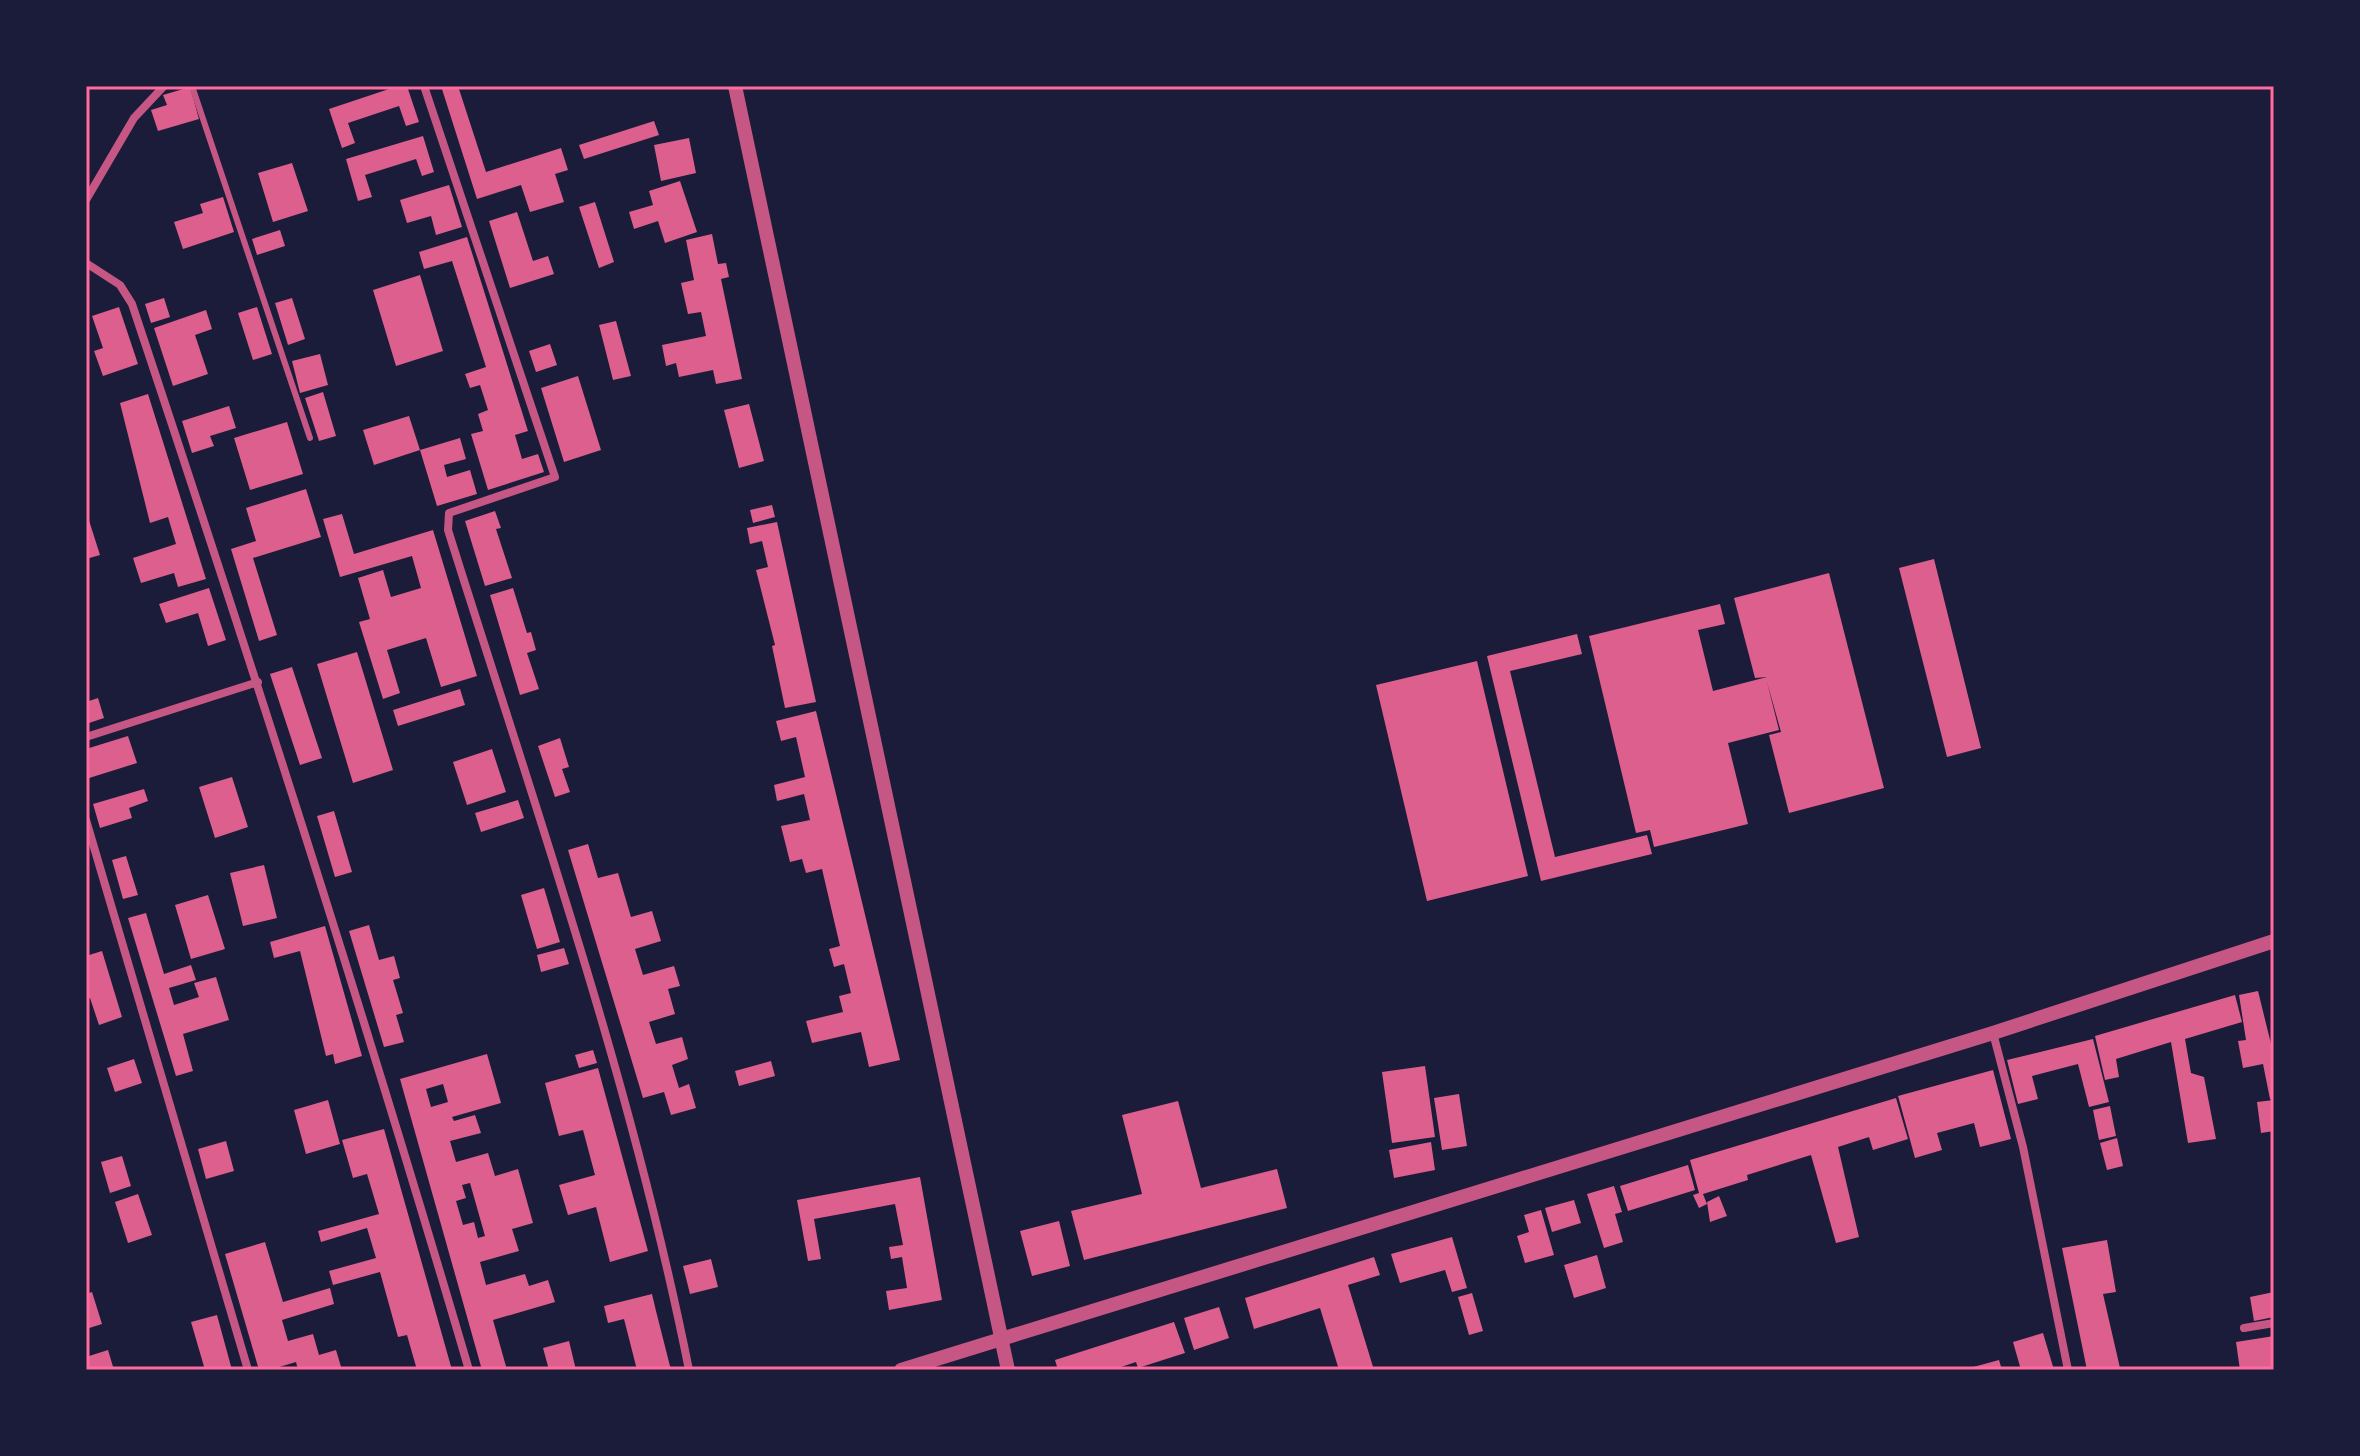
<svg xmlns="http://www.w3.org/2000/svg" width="2360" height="1456" viewBox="0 0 2360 1456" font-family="Commissioner,sans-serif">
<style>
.building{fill:#dd5f8e;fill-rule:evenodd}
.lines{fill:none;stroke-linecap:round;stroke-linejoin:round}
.service{stroke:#c65784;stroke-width:6}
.minor{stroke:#c65784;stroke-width:8}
.tertiary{stroke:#c65784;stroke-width:14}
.neatline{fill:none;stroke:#ff6b9d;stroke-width:3}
</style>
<rect width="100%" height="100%" fill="#1b1b3a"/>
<path class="building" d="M398 86H407L419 122 406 126 399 106 348 123 355 143 342 148 329 109Z
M441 86H458L486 172 561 148 568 170 555 174 564 202 530 212 521 185 477 199Z
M190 87 199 119 158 131 151 110 167 105 163 95Z
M654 121 659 135 584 159 579 145Z
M423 136 434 172 422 176 416 159 365 175 372 197 358 201 346 159Z
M689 138 696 173 661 181 654 145Z
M292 163 308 211 273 222 258 173Z
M680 181 697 232 665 243 658 221 634 229 629 212 653 205 649 191Z
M449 185 462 227 436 235 431 216 407 223 400 200Z
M223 197 234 232 183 249 174 222 203 213 200 204Z
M595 202 614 262 599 268 579 207Z
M517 212 533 261 548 256 554 274 510 288 489 221Z
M280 230 285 246 257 255 252 239Z
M712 234 718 264 726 263 729 277 721 279 742 379 716 384 713 370 679 377 676 363 666 366 662 345 706 336 701 312 688 314 681 283 694 280 686 240Z
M467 237 528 431 515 435 522 459 538 454 544 472 488 490 471 434 483 431 478 414 488 410 480 385 470 388 465 374 486 367 452 261 424 269 419 252Z
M420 275 443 351 396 366 373 290Z
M164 298 170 317 151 323 145 304Z
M292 298 305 339 288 345 275 303Z
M119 307 138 364 103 376 94 351 103 348 92 316Z
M257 307 272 354 253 360 238 313Z
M206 310 212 329 195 335 208 374 173 386 154 328Z
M616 321 631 376 613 380 599 325Z
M550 344 557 365 536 372 529 351Z
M320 354 328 385 300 393 292 361Z
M578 376 601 450 564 462 541 388Z
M323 392 336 436 319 441 305 398Z
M148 394 206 579 178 587 174 573 141 583 133 558 176 544 168 517 150 523 120 403Z
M749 404 764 461 739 468 724 410Z
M229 406 236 428 210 436 214 446 192 453 182 421Z
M409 416 420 450 374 465 363 430Z
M287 422 303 474 250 490 234 438Z
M460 438 466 459 444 465 447 477 470 470 477 494 437 506 420 450Z
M306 489 321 537 253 558 277 635 259 641 231 549 256 541 246 508Z
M772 505 775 517 753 523 750 510Z
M86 511 100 555 86 559Z
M495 511 501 528 496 529 512 578 485 586 465 521Z
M342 514 354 554 433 530 477 676 441 687 426 638 387 650 400 693 383 699 359 622 370 619 358 578 383 570 391 597 421 588 412 556 340 577 323 519Z
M777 522 816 702 785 708 772 646 775 645 756 570 768 567 762 541 750 544 747 528Z
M1934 559 1981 748 1947 757 1899 568Z
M1829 573 1884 788 1789 813 1769 735 1781 732 1767 682 1779 730 1728 743 1748 824 1654 847 1650 830 1636 833 1589 636 1720 604 1725 624 1698 630 1713 691 1767 677 1755 678 1734 598Z
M209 588 226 640 208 646 198 613 166 623 159 604Z
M513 588 527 633 531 632 536 650 527 653 539 689 520 695 490 595Z
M1577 634 1582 654 1510 671 1555 857 1647 835 1652 854 1541 881 1487 656Z
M357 652 393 770 353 783 317 664Z
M1477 661 1528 876 1427 901 1376 685Z
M292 667 322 758 300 765 270 674Z
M460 689 465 705 398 726 393 710Z
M98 698 104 718 86 724V702Z
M816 711 900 1060 869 1067 861 1032 812 1043 806 1021 843 1012 839 996 851 993 844 964 834 967 829 949 840 946 822 869 806 873 802 859 790 862 781 826 810 820 804 794 777 801 774 785 805 777 796 737 781 741 776 721Z
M128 736 137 763 86 779V749Z
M560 738 569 767 562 769 570 792 555 797 538 746Z
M492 749 506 792 467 805 453 762Z
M232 777 248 827 215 838 199 787Z
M144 789 148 801 129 808 132 818 100 828 93 804Z
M518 800 524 818 481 832 475 813Z
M334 811 352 872 335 877 317 816Z
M588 844 598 878 618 873 631 917 652 911 661 941 635 949 643 975 674 966 680 986 668 989 675 1014 649 1022 656 1044 682 1037 688 1059 672 1065 679 1088 689 1084 696 1108 671 1115 664 1092 643 1098 568 850Z
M126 856 138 895 123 899 112 860Z
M264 865 277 918 243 926 230 873Z
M544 888 560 942 537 949 521 895Z
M208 895 225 949 191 959 175 905Z
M146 913 164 974 191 965 196 980 169 988 174 1005 199 997 194 983 216 977 229 1020 183 1034 193 1071 176 1076 128 918Z
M369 925 379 960 394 956 400 978 393 980 403 1013 396 1015 404 1042 384 1047 349 931Z
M325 926 362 1056 335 1064 333 1054 326 1056 300 951 274 958 270 942Z
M564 948 569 964 541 972 537 955Z
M102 951 122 1017 99 1025 90 998 86 999V956Z
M2258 991 2274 1056V1098L2270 1099 2263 1064 2243 1068 2238 1041 2246 1040 2239 995Z
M2235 995 2242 1022 2185 1039 2191 1073 2204 1077 2216 1139 2188 1143 2171 1042 2116 1059 2119 1077 2105 1080 2095 1036Z
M2093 1039 2109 1102 2089 1107 2078 1064 2032 1076 2038 1099 2018 1104 2007 1060Z
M593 1050 597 1063 579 1068 575 1055Z
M487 1054 501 1103 452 1117 454 1121 475 1115 481 1133 450 1141 456 1162 488 1153 495 1176 518 1169 533 1223 512 1229 519 1251 480 1262 486 1285 525 1274 529 1286 548 1280 555 1302 493 1320 507 1370H482L400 1079ZM443 1084 448 1102 431 1107 426 1089ZM470 1183 485 1236 478 1238 474 1222 463 1225 456 1201 466 1198 462 1185Z
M134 1059 142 1083 115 1092 107 1068Z
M771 1061 775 1076 739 1086 735 1071Z
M1425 1066 1435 1137 1392 1143 1382 1072Z
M598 1068 648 1251 610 1262 596 1207 568 1215 559 1185 595 1175 583 1130 559 1136 545 1083Z
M1993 1070 2011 1139 1980 1147 1974 1123 1937 1133 1942 1150 1915 1158 1898 1096Z
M1459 1094 1467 1146 1442 1150 1434 1098Z
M1896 1098 1908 1139 1873 1150 1869 1137 1838 1147 1859 1237 1836 1243 1811 1155 1747 1175 1748 1180 1703 1194 1707 1204 1699 1208 1693 1195 1699 1193 1690 1160Z
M328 1100 340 1144 306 1154 294 1110Z
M2274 1100V1131L2261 1133 2257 1102Z
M1178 1101 1201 1188 1277 1169 1287 1208 1084 1260 1071 1211 1142 1194 1122 1115Z
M2110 1106 2116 1136 2099 1140 2093 1110Z
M384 1129 421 1260 452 1370H417L407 1335 398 1337 380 1272 333 1285 329 1271 376 1258 367 1228 321 1242 318 1231 379 1214 367 1174 353 1178 342 1140Z
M2117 1138 2123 1166 2107 1170 2100 1143Z
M226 1141 234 1171 206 1179 198 1149Z
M1431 1142 1435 1170 1394 1178 1389 1150Z
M122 1156 131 1186 110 1193 101 1162Z
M1688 1165 1695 1190 1628 1211 1620 1186Z
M920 1177 942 1300 889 1310 886 1291 907 1288 902 1257 891 1259 889 1247 903 1245 895 1204 814 1219 821 1259 808 1261 797 1200Z
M1614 1186 1622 1212 1615 1214 1623 1242 1604 1248 1587 1194Z
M138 1194 152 1235 128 1243 115 1202Z
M1719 1196 1727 1216 1710 1222 1707 1202Z
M1574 1200 1581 1223 1552 1232 1545 1208Z
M1541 1210 1554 1255 1525 1263 1517 1236 1529 1232 1524 1215Z
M1059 1221 1070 1266 1032 1276 1020 1231Z
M1452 1237 1467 1288 1452 1292 1445 1270 1400 1283 1391 1254Z
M2107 1240 2116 1292 2103 1294 2120 1368 2087 1370 2062 1248Z
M265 1242 283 1302 330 1288 334 1304 282 1320 288 1341 313 1334 319 1355 336 1350 342 1370H298L296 1362 279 1367 280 1370H259L225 1254Z
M1597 1255 1606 1288 1574 1298 1564 1265Z
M1374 1257 1380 1275 1348 1285 1374 1370H1339L1320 1308 1254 1329 1245 1298Z
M711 1259 718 1287 690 1294 683 1266Z
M92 1292 102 1324 86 1329V1294Z
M2274 1292V1317L2254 1321 2250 1297Z
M1472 1293 1483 1331 1469 1335 1458 1297Z
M652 1294 656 1311 671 1370H637L624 1319 608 1323 604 1306Z
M1219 1307 1229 1338 1194 1350 1184 1318Z
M217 1315 232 1370H205L191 1322Z
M1174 1322 1185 1353 1138 1368 1136 1362 1112 1370H1058L1055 1360Z
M2043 1333 2054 1370H2021L2013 1342Z
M2274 1336V1370H2240L2236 1342Z
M569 1341 576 1370H549L543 1348Z
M108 1350 114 1370H86V1357Z
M1999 1360 2002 1370H1966V1369Z"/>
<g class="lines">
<path class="service" d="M192 86 310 438"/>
<path class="minor" d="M424 86 555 477 449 513 448 530C535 807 632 1084 689 1370
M86 200 134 118 164 86
M86 263 120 285 132 304C250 658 364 1012 469 1370
M86 737 258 682
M86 820 248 1370
M1993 1033 2023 1147 2068 1370
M2244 1328 2274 1323"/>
<path class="tertiary" d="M735 86 1008 1370
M901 1370 1993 1033 2274 941"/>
</g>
<rect width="2360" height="1456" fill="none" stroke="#1b1b3a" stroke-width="176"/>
<rect x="88" y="88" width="2184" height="1280" class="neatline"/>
</svg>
